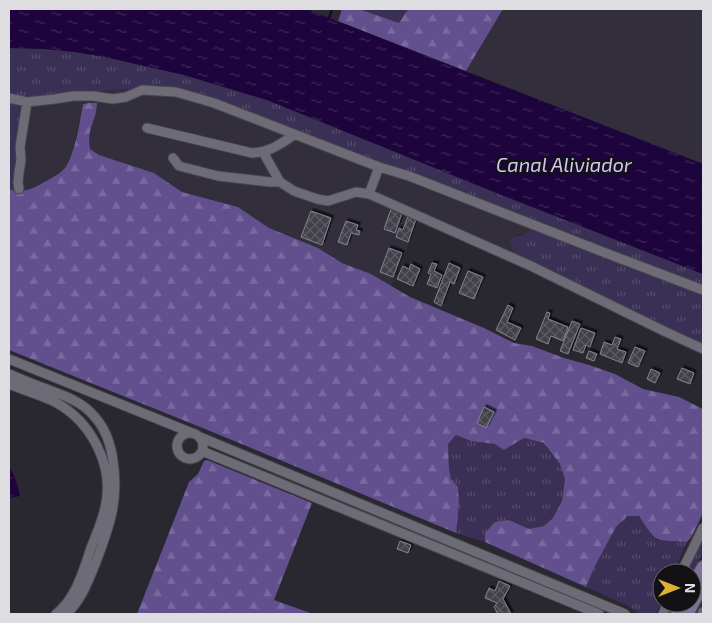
<svg xmlns="http://www.w3.org/2000/svg" width="712" height="623" viewBox="0 0 712 623" font-family="'Exo 2',sans-serif">
<style>
.built{fill:#322e3c}
.grass{fill:url(#grass-tufts)}
.forest{fill:url(#forest-firs)}
.water{fill:url(#water-ripples)}
.lines{fill:none;stroke-linecap:round;stroke-linejoin:round}
.stream{stroke:#1d043d;stroke-width:2.5}
.building{fill:url(#building-cross-hatch);stroke:#84828b;filter:url(#shadow)}
.street-casing{stroke:#47454c;stroke-width:11}
.secondary-casing{stroke:#47454c;stroke-width:15}
.street{stroke:#6d6b75;stroke-width:9}
.secondary{stroke:#7c7295;stroke-width:12}
.labels{text-anchor:middle;dominant-baseline:central;stroke-width:4.5;stroke-linejoin:round;paint-order:stroke}
.water-label{font-size:20px;font-style:italic;fill:#d2c5fc;stroke:#121114}
</style>
<defs>
<pattern id="grass-tufts" width="24" height="20" patternUnits="userSpaceOnUse" patternTransform="scale(1.25)"><rect width="24" height="20" fill="#3a2f55"/><path d="M3 7l-1-3M5 7V3M7 7l1-3M15 17l-1-3M17 17v-4M19 17l1-3" fill="none" stroke="#564d6d"/></pattern>
<pattern id="forest-firs" width="22" height="20" patternUnits="userSpaceOnUse" patternTransform="scale(1.25)"><rect width="22" height="20" fill="#62508e"/><path d="M5 1l3.5 6h-7zM16 11l3.5 6h-7z" fill="#78699e"/></pattern>
<pattern id="water-ripples" width="26" height="14" patternUnits="userSpaceOnUse" patternTransform="scale(1.25)"><rect width="26" height="14" fill="#1d043d"/><path d="M2 4q2-2 4 0t4 0M15 11q2-2 4 0t4 0" fill="none" stroke="#3d2859"/></pattern>
<pattern id="building-cross-hatch" width="8" height="8" patternUnits="userSpaceOnUse" patternTransform="scale(1.25)"><rect width="8" height="8" fill="#424048"/><path d="M0 0l8 8M0 8l8-8" fill="none" stroke="#5d5b62"/></pattern>
<filter id="shadow"><feDropShadow dx="2.5" dy="-2.5" stdDeviation="0" flood-color="#0009"/></filter>
</defs>
<rect width="100%" height="100%" fill="#29272f"/>
<path class="built" d="M503 9H703V164L466 71Z
M141 88 176 89 526 220 529 232 526 234 515 235V256L422 214 391 286 371 274 342 263 318 248 269 228 238 207 182 192 154 173 99 155 90 149 88 139 91 124 97 110 96 103 83 104 72 155 64 169 46 181 28 190 14 192 18 103 22 100 55 94Z"/>
<path class="grass" d="M359 9H409L406 12 399 23Z
M9 48 44 49 75 52 105 57 184 75 267 100 499 194 703 274V345L515 256 509 240C517 235 523 236 529 232L526 219 218 100 141 88 55 94 22 100 18 103 20 118 14 192 9 189Z
M456 435 471 441 495 444 504 450 524 438 544 443 560 464 565 479 562 501 553 518 544 526 529 529 509 520 485 533V542L456 533 459 504 458 488 451 479 449 469 448 444Z
M627 516H639C643 522 651 536 658 539 666 542 678 541 687 542L673 573H662C662 587 665 603 655 614H642L636 612 628 606 586 587 594 568 616 527Z
M703 538V552L693 570 688 567Z"/>
<path class="forest" d="M342 9H359L399 23 406 12 409 9H503L466 71 338 21Z
M89 103H97C97 121 86 128 90 149L99 155 154 173 182 192 238 207 269 228 318 248 342 263 371 274 410 297 484 328 514 343 532 346 564 358 589 365 615 374 643 389 679 397 703 409V513L692 536 687 542C678 541 666 542 658 539 651 536 643 522 639 516H627L616 527 594 568 586 587 485 542V533L495 522 509 520 529 529 544 526 553 518 562 501 565 479 560 464 544 443 524 438 504 450 495 444 471 441 456 435 448 444 449 469 451 479 458 487 459 504 456 533 210 431 9 350V189C19 194 29 190 39 185 46 181 60 174 65 168 75 155 80 120 83 104Z
M207 460 312 503 274 600 313 614H137L189 482 198 474 204 461Z"/>
<path class="water" d="M9 9H306L703 164V274L499 194 267 100 184 75 105 57 75 52 44 49 9 48Z
M9 467C15 475 18 486 20 496L9 498Z"/>
<g class="lines">
<path class="stream" d="M329 18 332 9"/>
</g>
<path class="building" d="M391 209 402 213 395 233 384 229Z
M311 211 331 218 322 245 301 237Z
M408 216 416 219 408 242 396 237 399 228 403 230Z
M346 221 358 225 356 230 360 231 359 235 351 233 347 245 338 242Z
M389 248 402 253 393 277 380 272Z
M432 263 437 264 434 271 442 275 437 288 427 284 431 274 428 273Z
M449 263 460 268 454 284 450 282 441 306 434 302Z
M411 264 420 269 413 286 397 279 403 266 409 269Z
M468 271 483 277 474 299 459 293Z
M508 305 513 308 507 322 521 328 515 340 496 330Z
M547 312 550 313 548 319 568 327 563 341 551 336 548 344 536 339Z
M572 321 580 324 568 354 560 351Z
M581 328 595 333 590 347 586 345 583 353 573 350Z
M615 337 621 339 617 349 626 352 622 363 600 354 604 342 612 345Z
M635 347 645 351 638 367 628 363Z
M589 351 597 354 594 361 586 358Z
M682 368 694 373 690 384 677 379Z
M651 369 660 373 655 383 647 379Z
M484 407 494 412 486 428 477 423Z
M400 541 411 545 408 553 397 549Z
M499 581 510 586 503 599 511 614H498L494 607 497 603 485 598 489 588 495 591Z"/>
<g class="lines">
<defs>
<path id="street" d="M9 98 27 102 55 99 73 96H93L113 99 126 97 142 90 176 92 214 103 379 167 409 176 603 252 703 290
M147 128 252 153C270 152 279 145 294 135
M263 152 280 182
M173 158 179 166 218 176 270 182H280L294 191 317 199 328 201 356 192 369 194
M379 167 369 194 531 266 666 332 703 349
M19 189 18 183 19 172 21 160 20 147 27 102
M9 359 192 433
M9 374C19 378 30 383 41 387 59 394 81 400 94 416 105 428 111 445 113 461 119 500 110 525 96 562 88 581 82 600 66 614
M9 384C23 390 41 395 55 402 92 422 115 467 105 508 102 522 96 535 91 548 83 572 76 598 56 614
M177 446a13 13 0 1 1 26 0a13 13 0 1 1-26 0Z
M200 437 625 614
M202 451 599 614
M681 573 703 528
M663 614 668 603
M702 614 703 612"/>
<path id="secondary" d="M692 587 703 567
M677 614 683 603
M687 614 703 585"/>
</defs>
<use href="#street" class="street-casing"/>
<use href="#secondary" class="secondary-casing"/>
<use href="#street" class="street"/>
<use href="#secondary" class="secondary"/>
</g>
<g class="labels">
<g class="water-label">
<text x="564" y="164">Canal Aliviador</text>
</g>
</g>
<rect width="712" height="623" fill="none" stroke="#dedde2" stroke-width="20"/>
<g transform="translate(677 588) rotate(90)"><circle r="24" fill="#121114" stroke="#646366"/>
<path d="M0-4L9 19L0 12L-9 19Z" fill="#e0b034"/>
<text y="-8" font-size="14" font-weight="bold" text-anchor="middle" fill="#dedde2">N</text>
</g>
</svg>
